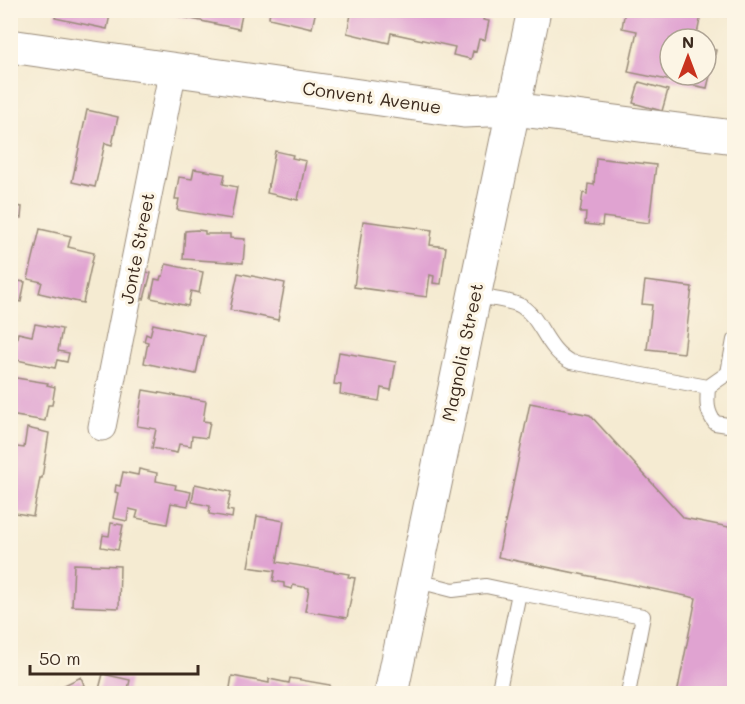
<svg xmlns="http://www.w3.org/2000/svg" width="745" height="704" viewBox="0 0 745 704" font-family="Mali,sans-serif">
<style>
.building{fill:#e0a3d1}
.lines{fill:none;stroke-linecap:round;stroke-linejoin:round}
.lane-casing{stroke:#988a78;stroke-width:16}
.street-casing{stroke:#988a78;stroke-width:29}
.secondary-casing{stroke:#988a78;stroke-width:35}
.lane{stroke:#fff;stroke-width:14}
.street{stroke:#fff;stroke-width:27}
.secondary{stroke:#fff;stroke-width:33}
.labels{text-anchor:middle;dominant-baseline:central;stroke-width:6;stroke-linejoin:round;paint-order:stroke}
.street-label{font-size:18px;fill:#3b2a1e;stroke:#fcf5e5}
</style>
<rect width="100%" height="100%" fill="#fcf5e5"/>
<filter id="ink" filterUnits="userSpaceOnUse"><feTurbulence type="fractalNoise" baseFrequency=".0167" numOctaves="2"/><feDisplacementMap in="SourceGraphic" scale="12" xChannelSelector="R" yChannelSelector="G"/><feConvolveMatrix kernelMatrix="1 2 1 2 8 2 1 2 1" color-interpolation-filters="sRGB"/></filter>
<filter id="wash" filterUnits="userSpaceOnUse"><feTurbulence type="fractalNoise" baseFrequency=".008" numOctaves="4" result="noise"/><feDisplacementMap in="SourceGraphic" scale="24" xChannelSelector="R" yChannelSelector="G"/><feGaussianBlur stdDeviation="1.35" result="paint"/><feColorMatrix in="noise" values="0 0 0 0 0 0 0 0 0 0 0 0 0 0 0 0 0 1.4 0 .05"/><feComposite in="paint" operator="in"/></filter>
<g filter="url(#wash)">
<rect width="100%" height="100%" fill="#f5ebd2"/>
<g id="blocks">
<path class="building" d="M57 10H111L107 29 55 18Z
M149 10H243L239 29Z
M270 10H316L312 28 269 18Z
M352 10H485L483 20 489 21 485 40 479 39 476 52 473 51 471 59 453 55 455 47 391 33 389 43 347 33Z
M625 10H702L696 39H670V75H706V48L716 50 707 88 628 72 637 31 622 28Z
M708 10H734V17L708 12Z
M639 82 668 90 662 111 633 103Z
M87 110 118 117 112 145 105 143 95 187 72 182Z
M275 151 293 155 292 158 306 161 298 200 267 193Z
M596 158 656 165 649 223 603 217 602 226 585 224 586 213H580L583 193 587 194 588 184 594 185Z
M194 169 225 174 223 184 237 187 231 219 177 210 179 199H175L179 177 192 179Z
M10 205 22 207 21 218 10 217Z
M363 221 432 230 430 245 446 247 441 284 433 283 434 276 430 275 427 297 354 287Z
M40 229 71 236 68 247 94 253 83 303 39 293 42 282 28 279Z
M197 230 205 231V234H230V238L245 239 243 263 183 259 185 231Z
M166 264 203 272 199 293 191 291 188 306 151 298 155 279 160 280 161 276H163Z
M142 271 151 273 144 299 136 297Z
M238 273 285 283 278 320 230 310Z
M10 280 25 282 21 302 10 300Z
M645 281 692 287 684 353 647 349 652 305 642 304Z
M35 324 62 329 58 351 69 353 67 362 57 360 55 368 12 359 18 333 32 336Z
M153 324 204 335 196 374 144 363 148 342 144 341 146 334 150 336Z
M339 352 396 362 391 390 381 388 379 401 340 394 341 385 334 384Z
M10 377 48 383 47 385 55 387 52 405H48L45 421 10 415Z
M143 390 206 401 203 421 210 422 207 438 192 436 191 446 179 444 177 453 152 448 156 429 137 426Z
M530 403 590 415 684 518 734 528V694H677L696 598 498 557Z
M27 428 49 433 42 478H40L33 516 10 512V446L24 448Z
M139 469 157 473 156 481 176 485 175 489 191 492 188 506 171 503 167 524 136 518 138 511 129 509 127 521 113 518 118 493 115 492 116 485 120 486 123 472 138 475Z
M195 484 231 492 227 510 233 511 232 518 209 514 210 506 192 502Z
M257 516 284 521 277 562 349 574 348 577 355 578 347 618 305 611 309 588 293 585 292 589 284 587V583L273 581 275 571 248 567Z
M111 523 123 525 118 550 101 547 103 535 109 536Z
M74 564 120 566 119 608 72 606Z
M103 674 130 680 127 694 98 693Z
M232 676 269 683V679L289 683 290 678 330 685 329 694H229Z
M81 677 84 685 68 694H58L56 689Z"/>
</g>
</g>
<g filter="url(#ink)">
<use href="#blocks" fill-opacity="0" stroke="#988a78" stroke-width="1.5"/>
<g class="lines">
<defs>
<path id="lane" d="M474 296C486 298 510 300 521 306 542 319 546 350 571 362L708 387
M734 340 728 373 708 387C707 402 706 411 715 423L734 426
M414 580 453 590 486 586 519 593 498 694
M519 593 643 616 628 694"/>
<path id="street" d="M102 427 173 69"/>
<path id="secondary" d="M10 46 464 111 513 109 734 137
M391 694 534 10"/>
</defs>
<use href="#lane" class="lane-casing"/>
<use href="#street" class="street-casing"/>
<use href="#secondary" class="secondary-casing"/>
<use href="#lane" class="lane"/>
<use href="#street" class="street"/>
<use href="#secondary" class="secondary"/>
</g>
</g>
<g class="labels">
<g class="street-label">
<text transform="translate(372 97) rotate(8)">Convent Avenue</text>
<text transform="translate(137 248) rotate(-79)">Jonte Street</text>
<text transform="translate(462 352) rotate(-78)">Magnolia Street</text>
</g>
</g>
<rect width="745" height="704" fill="none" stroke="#fcf5e5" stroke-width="36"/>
<g transform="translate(688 57)"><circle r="28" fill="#fcf5e5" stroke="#afa495" stroke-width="1.5"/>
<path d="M0-4.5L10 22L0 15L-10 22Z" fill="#c8321e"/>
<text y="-9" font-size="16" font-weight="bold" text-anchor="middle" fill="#3b2a1e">N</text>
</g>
<path d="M30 665v9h168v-9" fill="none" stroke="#3b2a1e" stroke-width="3"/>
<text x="39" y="665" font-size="18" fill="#3b2a1e" stroke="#fcf5e5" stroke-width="4.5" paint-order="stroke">50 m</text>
</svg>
